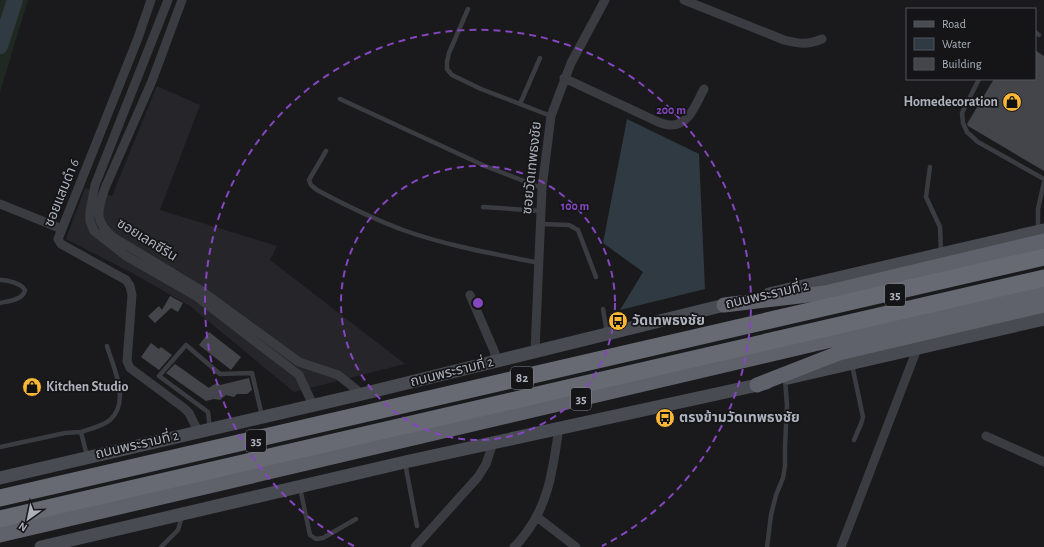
<svg xmlns="http://www.w3.org/2000/svg" width="1044" height="547" viewBox="0 0 1044 547" font-family="'Alegreya Sans','Noto Sans Thai',sans-serif">
<style>
.built{fill:#26262a}
.green{fill:#202921}
.water{fill:#2f3a42}
.lines{fill:none;stroke-linecap:round;stroke-linejoin:round}
.river{stroke:#2f3a42;stroke-width:16}
.building{fill:#44454a}
.service{stroke:#3b3c42;stroke-width:4.5}
.minor{stroke:#3b3c42;stroke-width:9}
.secondary{stroke:#494b52;stroke-width:13}
.trunk{stroke:#5f626a;stroke-width:15}
.motorway{stroke:#676a73;stroke-width:17}
.motorway-bridge{stroke:#676a73;stroke-width:17}
.ring{fill:none;stroke:#8547bf;stroke-width:2;stroke-dasharray:7 5}
.labels{text-anchor:middle;dominant-baseline:central;stroke-width:3.5;stroke-linejoin:round;paint-order:stroke}
.shield{fill:#151518;stroke:#7f838c;stroke-width:1}
.shield-label{font-size:13px;font-weight:bold;fill:#adb2bd}
.poi-label{font-size:14px;font-weight:bold;fill:#adb2bd;stroke:#151518;text-anchor:start}
.street-label{font-size:14px;fill:#adb2bd;stroke:#151518}
.centre{fill:#8547bf;stroke:#151518;stroke-width:2}
.ring-label{font-size:12px;text-anchor:middle;font-weight:bold;fill:#8547bf;stroke:#151518;stroke-width:3.5;stroke-linejoin:round;paint-order:stroke}
</style>
<rect width="100%" height="100%" fill="#1a1a1d"/>
<path class="built" d="M157 86 200 105 160 210 277 246 270 260 405 364 294 392 190 306 132 273 66 239 85 188 112 196Z"/>
<path class="green" d="M1 0H28L0 92V2Z"/>
<path class="water" d="M627 119 699 154 705 289 620 310 643 272 603 243Z"/>
<g class="lines">
<path class="river" d="M0 46 15 0"/>
</g>
<path class="building" d="M1035 50 1044 56V171L968 126 967 124 994 79H1035Z
M170 296 183 303 178 312 171 308 155 323 148 316 159 306 162 310Z
M209 332 241 357 231 370 199 345Z
M151 343 159 349 161 347 172 355 159 370 141 357Z
M175 364 209 388 213 385 218 383 220 385 249 378 252 390 247 394H237L234 397 226 395 220 400 214 399 206 401 166 373Z"/>
<g class="lines">
<path class="service" d="M468 9 449 53 447 62V69L452 75 481 89 551 116
M1035 32 1039 35
M979 79 962 113 963 123 967 132 978 142 1044 179
M340 99 485 166 542 188
M520 104 540 58
M326 151 309 180 311 185 317 190C345 205 375 220 406 231 448 246 496 254 539 263
M930 167 926 197 940 227 941 253
M483 207 541 211
M541 224 569 225 578 230 596 277
M1038 229V209L1044 182
M0 280C7 280 21 283 25 290 23 300 9 301 0 303
M603 309 607 333
M852 365 863 417 861 424 854 440
M210 429 208 412 159 376 186 345 220 374 252 373 262 416
M81 432C90 429 103 426 110 420 131 401 113 367 107 346
M0 447 65 433 81 432 87 456
M405 463 417 526
M300 488 310 535 316 539 323 538 356 519
M161 547 178 530 182 516
M767 547 771 515 776 495 783 478 785 466V447L787 405 785 379"/>
<path class="minor" d="M151 0 138 38 58 239 61 244 126 280 130 286 132 295 127 361 130 368 184 408 189 413 198 431
M168 0 95 185 90 211V221L94 231 126 256 196 296 299 375 313 405
M182 0 152 81 105 188C98 209 93 221 113 237L199 289 299 362 338 375 362 394
M684 0 784 40C800 44 807 45 822 39
M564 78 656 121C660 123 664 124 669 125 689 127 696 103 704 89
M0 204 62 229
M470 295 495 353 494 362
M535 351 542 188 551 116 571 63 605 0
M986 436 1044 462
M537 517 576 547
M415 547 478 477 486 464 493 443
M514 547C519 543 522 538 526 533 550 501 553 466 559 428
M841 547 917 349"/>
<path class="secondary" d="M769 294 1044 230
M788 378 1044 319
M0 478 362 394 733 303
M41 547 405 462 767 383"/>
<path class="trunk" d="M724 305 825 293 1044 241
M757 385 839 353 1044 305
M0 535 1044 290"/>
<path class="motorway" d="M0 519 1044 278"/>
<path class="motorway-bridge" d="M0 498 1044 257"/>
</g>
<g class="ring">
<circle cx="478" cy="303" r="137"/>
<path d="M354 546A273 273 0 1 1 602 546"/>
</g>
<defs>
<symbol id="shop-disc" viewBox="-11 -11 22 22"><circle r="9.5" fill="#fab736" stroke="#151518"/><path d="M-5-2.5h2.3a2.7 3.5 0 0 1 5.4 0H5L5.5 6h-11ZM-1.5-2.5h3a1.5 2.3 0 0 0-3 0Z" fill="#111"/></symbol>
<symbol id="bus-disc" viewBox="-11 -11 22 22"><circle r="9.5" fill="#fab736" stroke="#151518"/><path d="M-5-6H5V4H4V6H2V4H-2V6H-4V4H-5ZM-3.5-4V0h7V-4ZM-3.5 1.2v1.5H-2V1.2ZM2 1.2v1.5H3.5V1.2Z" fill="#111"/></symbol>
</defs>
<g fill-rule="evenodd">
<use href="#shop-disc" x="1001" y="91" width="22" height="22"/>
<use href="#bus-disc" x="607" y="310" width="22" height="22"/>
<use href="#shop-disc" x="21" y="376" width="22" height="22"/>
<use href="#bus-disc" x="654" y="407" width="22" height="22"/>
</g>
<g class="labels">
<g class="shield">
<rect x="885" y="284" width="20" height="22" rx="3"/>
<rect x="511" y="367" width="22" height="22" rx="3"/>
<rect x="571" y="388" width="20" height="22" rx="3"/>
<rect x="246" y="430" width="20" height="22" rx="3"/>
</g>
<g class="shield-label">
<text x="895" y="295">35</text>
<text x="522" y="378">82</text>
<text x="581" y="399">35</text>
<text x="256" y="441">35</text>
</g>
<g class="poi-label">
<text x="998" y="102" text-anchor="end">Homedecoration</text>
<text x="632" y="321">วัดเทพธงชัย</text>
<text x="46" y="387">Kitchen Studio</text>
<text x="679" y="418">ตรงข้ามวัดเทพธงชัย</text>
</g>
<g class="street-label">
<text transform="translate(532 168) rotate(-84)">ซอยวัดเทพธงชัย</text>
<text transform="translate(62 193) rotate(-68)">ซอยแสมดำ 6</text>
<text transform="translate(147 240) rotate(32)">ซอยเลคซีรีน</text>
<text transform="translate(767 295) rotate(-13)">ถนนพระรามที่ 2</text>
<text transform="translate(452 372) rotate(-14)">ถนนพระรามที่ 2</text>
<text transform="translate(137 445) rotate(-13)">ถนนพระรามที่ 2</text>
</g>
</g>
<circle cx="478" cy="303" r="6" class="centre"/>
<g class="ring-label">
<text x="671" y="114">200 m</text>
<text x="575" y="210">100 m</text>
</g>
<rect x="906" y="8" width="130" height="72" fill="#151518" stroke="#52545a"/>
<rect x="914" y="21" width="20" height="6" fill="#494b52" stroke="#52545a"/>
<text x="942" y="28" font-size="12" fill="#adb2bd">Road</text>
<rect x="914" y="38" width="20" height="12" fill="#2f3a42" stroke="#52545a"/>
<text x="942" y="48" font-size="12" fill="#adb2bd">Water</text>
<rect x="914" y="58" width="20" height="12" fill="#44454a" stroke="#52545a"/>
<text x="942" y="68" font-size="12" fill="#adb2bd">Building</text>
<g transform="translate(28 519) rotate(213)" stroke="#151518" stroke-width="3" paint-order="stroke">
<path d="M0-3L7 15L0 10L-7 15Z" fill="#adb2bd"/>
<text y="-6" font-size="11" font-weight="bold" text-anchor="middle" fill="#adb2bd">N</text>
</g>
</svg>
